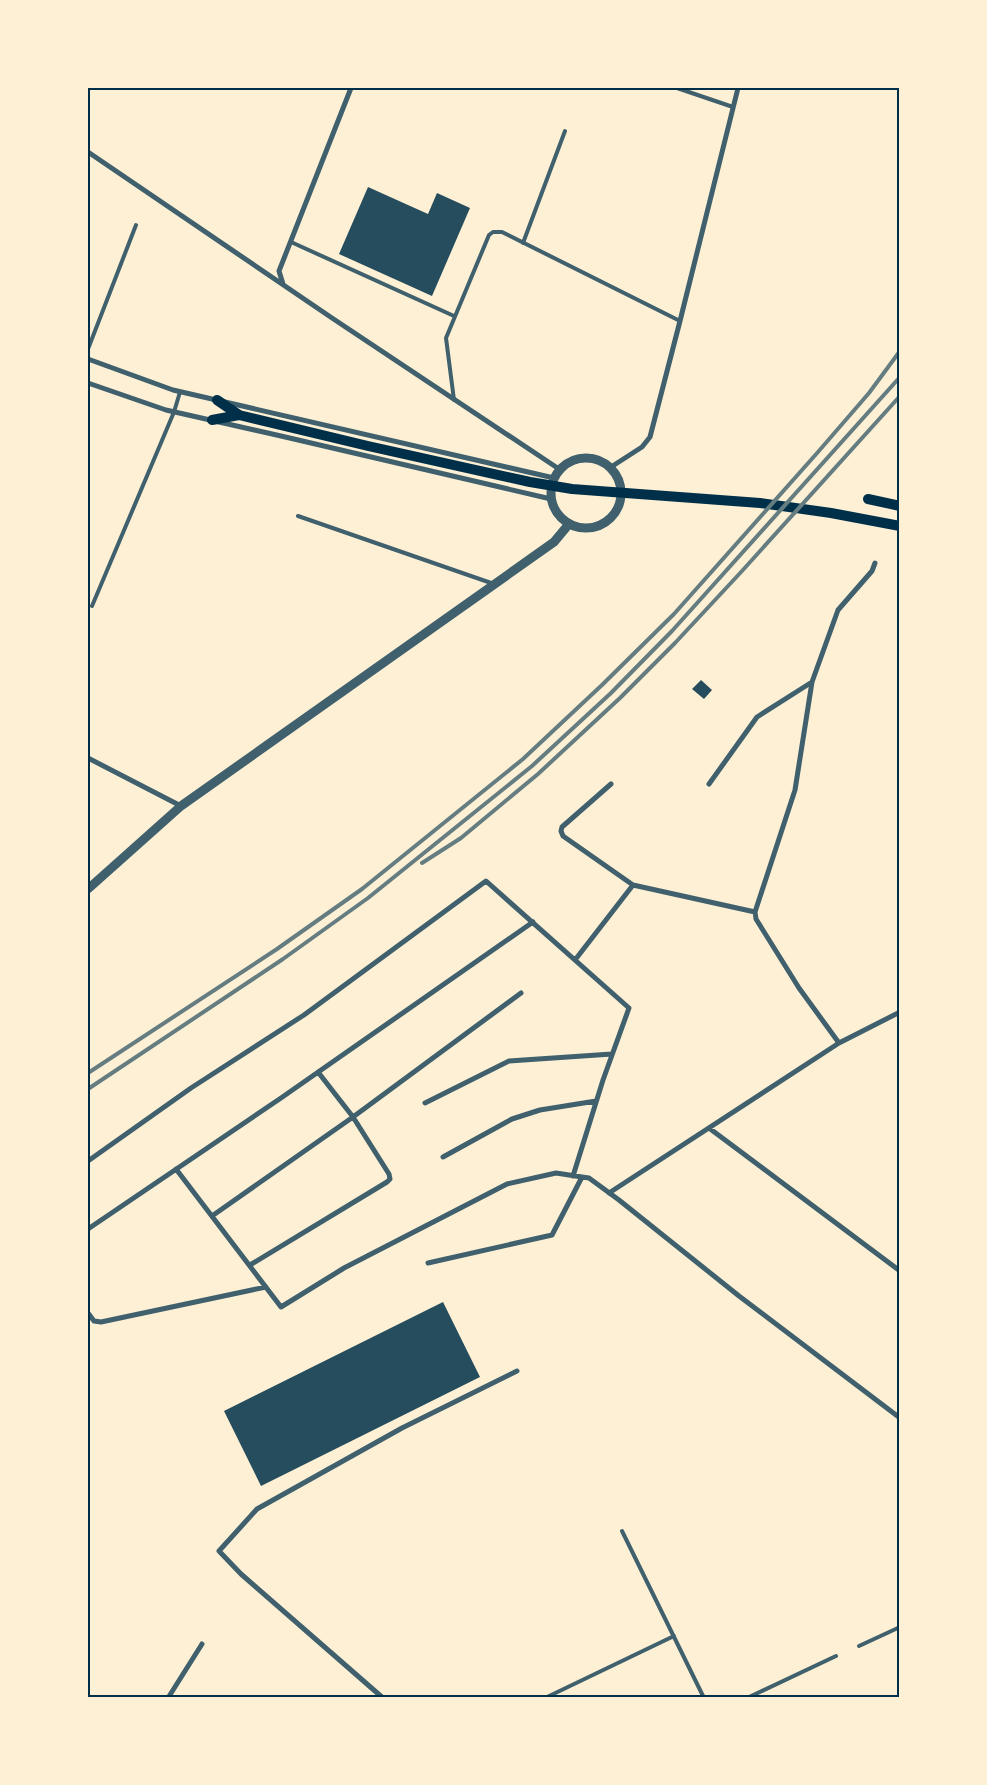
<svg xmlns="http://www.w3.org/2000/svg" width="987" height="1785" viewBox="0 0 987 1785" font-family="Quicksand,sans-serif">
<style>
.building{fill:#264d5e}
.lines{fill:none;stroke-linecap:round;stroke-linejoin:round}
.service{stroke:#3f606c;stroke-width:4}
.minor{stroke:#3f606c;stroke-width:5}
.tertiary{stroke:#3f606c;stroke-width:9}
.secondary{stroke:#003049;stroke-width:10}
.rail{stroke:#657d81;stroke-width:4}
.neatline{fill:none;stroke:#003049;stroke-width:2}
</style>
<rect width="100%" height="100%" fill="#fdf0d5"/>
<path class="building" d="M368 187 428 214 437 193 470 208 432 296 339 254Z
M701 680 712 690 704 699 692 689Z
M443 1302 480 1377 261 1486 224 1411Z"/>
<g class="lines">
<path class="service" d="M677 88 733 107
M291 242 454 316
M523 243 565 131
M88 349 136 225
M454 400 446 338 489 235 493 232H502L680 321
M298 516 494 584
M92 606 174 412 180 392
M622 1531 704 1698
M859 1646 900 1627
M545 1698 674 1636
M747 1698 836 1656"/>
<path class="minor" d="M88 152 332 318 559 469
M283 284 279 271 351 88
M88 359 173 390 554 478
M88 383 166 410 281 436 551 499
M611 467 642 447 650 437 680 321 738 88
M88 758 181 806
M611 784 562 827 561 831 563 836 633 885 755 912
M709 784 757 717 812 682
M575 960 633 885
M839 1043 799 988 756 919 755 912 795 790 812 682 838 610 872 571 875 563
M425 1103 509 1061 612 1054
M709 1128 900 1271
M443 1157 512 1119 540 1110 596 1101
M88 1161 191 1088 304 1015 486 881 629 1008 603 1080 573 1176
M176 1169 281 1307 344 1268 507 1184 556 1173 582 1177 589 1178 619 1200 739 1296 900 1418
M609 1193 839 1043 900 1012
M212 1216 353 1117 521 993
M88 1229 281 1098 533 922
M428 1263 552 1235 582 1177
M250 1265 387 1182 390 1179 389 1174 353 1117 318 1072
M88 1313 94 1321 101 1322 266 1287
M168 1698 202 1644
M383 1698 241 1574 219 1551 257 1509 402 1428 517 1371"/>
<path class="tertiary" d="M551 493a35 35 0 1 1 70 0a35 35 0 1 1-70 0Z
M88 889 181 806 554 542 569 524"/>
<path class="secondary" d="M217 400 239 415 368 446 530 482 572 489 760 503 831 513 900 526
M212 420 239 415
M868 499 900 506"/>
<path class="rail" d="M422 863 461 838 538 774 620 698 675 643 742 571 900 396
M88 1073 277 949 362 889 523 759 602 685 674 614 818 452 869 393 900 351
M88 1089 283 959 368 898 532 766 611 693 672 631 900 377"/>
</g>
<rect width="987" height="1785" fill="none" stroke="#fdf0d5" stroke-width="178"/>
<rect x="89" y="89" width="809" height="1607" class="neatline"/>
</svg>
